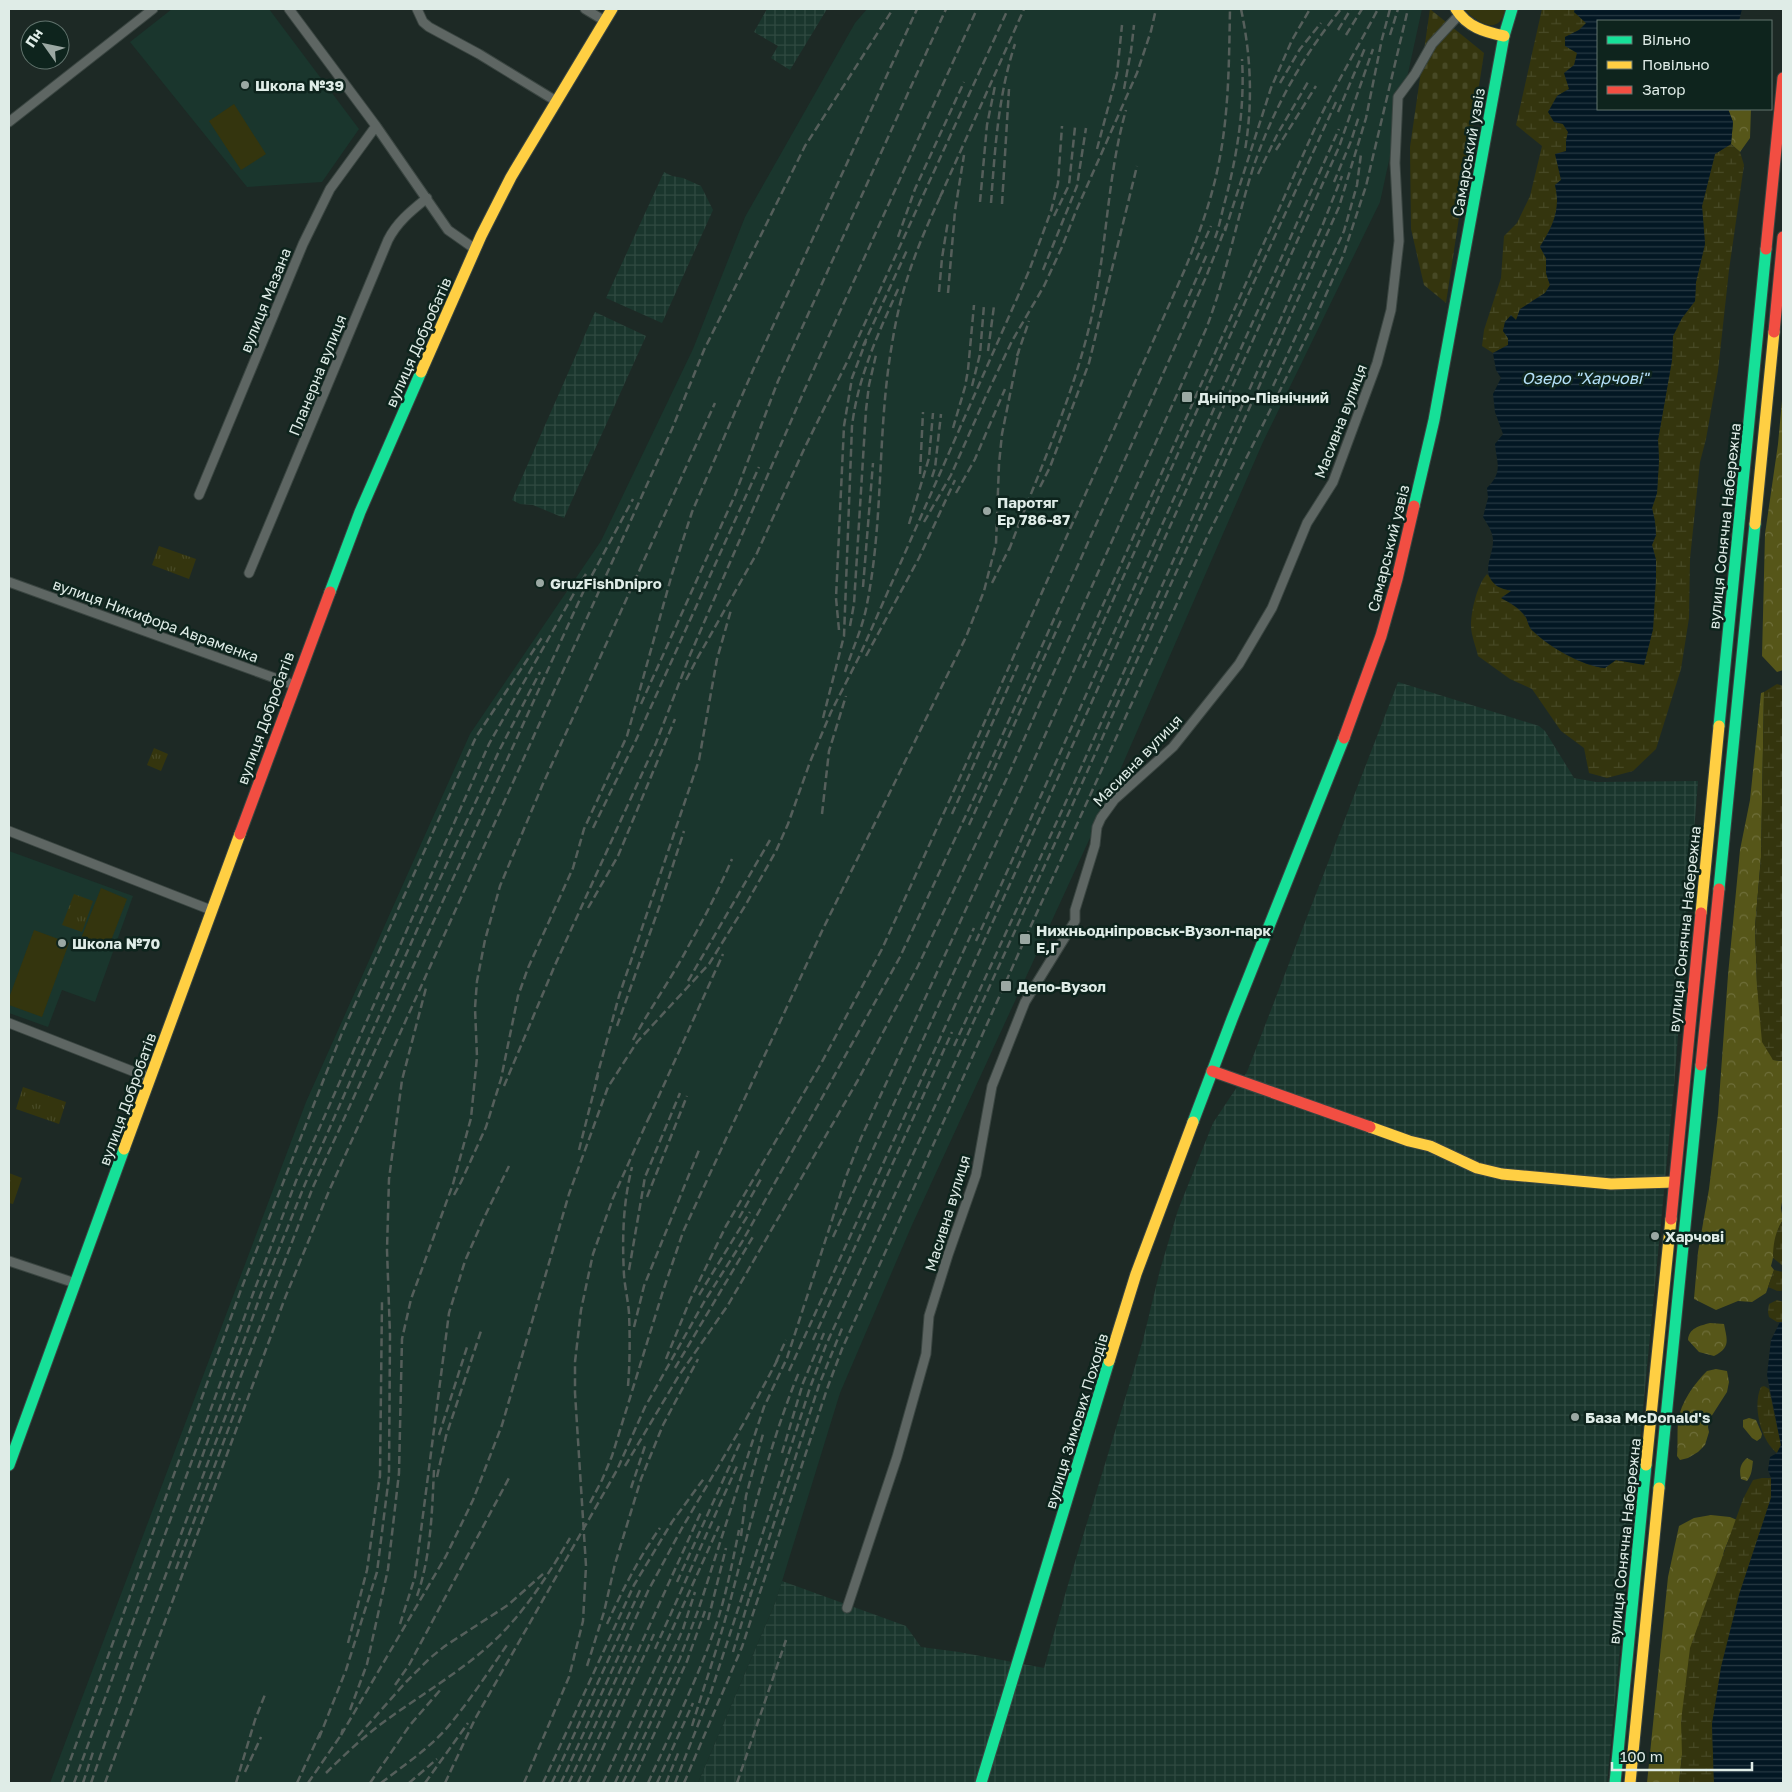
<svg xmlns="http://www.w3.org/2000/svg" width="1792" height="1792" viewBox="0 0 1792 1792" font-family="'Golos Text',sans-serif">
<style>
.built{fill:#1a362d}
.industrial{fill:url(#industrial-grid)}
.grass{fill:#34350e}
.forest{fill:url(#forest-crowns)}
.wetland{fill:url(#wetland-marsh)}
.cemetery{fill:url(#cemetery-stones)}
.park{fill:url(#park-tufts)}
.water{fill:url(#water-rules)}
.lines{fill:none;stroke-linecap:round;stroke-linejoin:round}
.street-casing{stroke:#3a4541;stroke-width:11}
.fast-casing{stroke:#3a4541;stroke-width:13}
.slow-casing{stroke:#3a4541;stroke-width:13}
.jam-casing{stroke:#3a4541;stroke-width:13}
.street{stroke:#5e6663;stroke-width:9}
.fast{stroke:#16e098;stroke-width:11}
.slow{stroke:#ffcf43;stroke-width:11}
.jam{stroke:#f24e42;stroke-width:11}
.rail{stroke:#555f5b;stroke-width:2.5;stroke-dasharray:8 4;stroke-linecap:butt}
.poi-dot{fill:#9ba8a3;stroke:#0e241d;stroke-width:2}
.labels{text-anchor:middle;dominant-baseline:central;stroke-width:5;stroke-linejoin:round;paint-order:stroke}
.poi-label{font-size:15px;font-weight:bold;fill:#dfece7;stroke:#0e241d;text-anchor:start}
.street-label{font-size:15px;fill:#dfece7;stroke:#0e241d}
.water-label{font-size:16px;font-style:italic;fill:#b4e0f8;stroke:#0e241d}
</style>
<defs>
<pattern id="industrial-grid" width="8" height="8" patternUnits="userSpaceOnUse" patternTransform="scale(1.25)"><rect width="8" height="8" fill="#1a362d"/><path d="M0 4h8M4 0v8" fill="none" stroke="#304a41"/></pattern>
<pattern id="forest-crowns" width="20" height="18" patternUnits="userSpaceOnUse" patternTransform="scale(1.25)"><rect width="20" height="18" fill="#565619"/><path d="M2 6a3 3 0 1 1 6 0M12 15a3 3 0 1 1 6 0" fill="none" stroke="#6e6e3a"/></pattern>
<pattern id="wetland-marsh" width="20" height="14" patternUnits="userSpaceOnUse" patternTransform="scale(1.25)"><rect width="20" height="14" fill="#34350e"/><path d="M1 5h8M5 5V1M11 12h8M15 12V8" fill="none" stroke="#474925"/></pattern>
<pattern id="cemetery-stones" width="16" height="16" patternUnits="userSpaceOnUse" patternTransform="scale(1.25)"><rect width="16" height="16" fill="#34350e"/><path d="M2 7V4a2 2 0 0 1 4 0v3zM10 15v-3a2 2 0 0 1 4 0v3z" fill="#474925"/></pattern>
<pattern id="park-tufts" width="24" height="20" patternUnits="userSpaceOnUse" patternTransform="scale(1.25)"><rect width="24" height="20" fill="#34350e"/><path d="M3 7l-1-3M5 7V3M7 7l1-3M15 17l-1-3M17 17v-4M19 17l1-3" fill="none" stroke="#474925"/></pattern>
<pattern id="water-rules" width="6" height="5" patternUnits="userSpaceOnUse" patternTransform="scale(1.25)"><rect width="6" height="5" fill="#031723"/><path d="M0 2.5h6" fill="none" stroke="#273943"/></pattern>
</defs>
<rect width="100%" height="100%" fill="#1d2925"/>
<path class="built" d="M172 9H269L359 129 322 182 247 187 130 42Z
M867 9H1422L1380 202 1263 442 1101 814 912 1225 840 1393 776 1601 698 1783H50L306 1102 470 734 601 541 693 349 745 217 855 23Z
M9 851 133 896 95 1002 62 990 48 1027 9 1013Z"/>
<path class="industrial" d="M767 9H827L790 70 771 58 778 46 754 32Z
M664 172 672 176 683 178 701 186 713 210 662 323 606 298Z
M595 312 646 336 564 518 533 505 520 504 512 500Z
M1398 682 1539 726 1545 731 1574 778 1596 782 1698 781 1674 1087 1607 1783H698L776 1601 782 1581 906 1626 921 1647 959 1652 1044 1668 1067 1588 1143 1340 1160 1270 1178 1210 1213 1123 1247 1072Z"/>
<path class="grass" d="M1464 9H1506C1499 37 1478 23 1464 9Z
M234 104 266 154 241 170 209 121Z
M101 888 127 899 107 951 80 941Z
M34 930 69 943 42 1017 9 1005V998Z"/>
<path class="forest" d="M1728 109H1751L1750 138 1740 152 1731 144 1733 122Z
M1783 390V670L1777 672 1762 656 1765 534 1778 444Z
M1764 692 1761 857 1755 927 1757 986 1773 1060 1783 1061V1196L1781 1208 1783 1220C1773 1235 1776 1250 1771 1266L1774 1270 1766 1293 1752 1302 1738 1301 1716 1310 1694 1299 1698 1252 1709 1189 1718 1114 1728 975 1740 850 1750 800 1761 693Z
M1710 1323 1724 1324C1727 1340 1731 1347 1714 1356L1699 1352 1688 1340C1689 1328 1699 1326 1710 1323Z
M1716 1369 1727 1371 1729 1382 1727 1392 1709 1420 1708 1427 1709 1432 1705 1445 1698 1452 1688 1458 1680 1460 1677 1456C1678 1443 1677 1432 1678 1421 1681 1402 1694 1384 1707 1371Z
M1749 1418 1756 1420 1762 1434 1761 1438 1757 1441 1752 1438 1743 1427V1420Z
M1747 1458 1753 1461C1752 1468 1752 1475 1747 1481L1741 1479C1739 1470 1740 1464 1747 1458Z
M1711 1515 1730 1517 1737 1520 1724 1551 1682 1755 1679 1783H1647L1668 1577 1679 1526 1694 1518Z"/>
<path class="wetland" d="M1542 9H1575L1574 12 1587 23 1579 30 1565 37 1578 53 1569 89 1557 96 1563 124 1568 132 1566 141 1567 151 1561 180 1555 185C1561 209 1553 226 1540 246L1546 258V273L1550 285 1545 293 1532 301 1516 320 1511 316 1505 322 1503 331 1508 338V345L1493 353 1482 346 1484 330 1501 278 1504 236 1517 223 1530 196 1542 146 1516 125Z
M1731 144 1740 152 1744 165 1729 270 1718 371 1706 439 1700 462 1690 559 1689 618 1681 669 1656 749 1633 771 1607 778 1589 773 1584 748 1561 731 1532 689 1510 679 1478 656C1476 647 1471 635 1471 626 1471 611 1477 585 1487 574L1497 586 1512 591 1502 598C1511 603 1520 609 1526 618 1528 622 1529 628 1533 631 1549 647 1582 666 1605 668L1615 660 1644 664 1653 629 1656 576V560L1652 545 1656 535 1655 522 1652 508 1657 493 1659 460 1658 440 1672 360 1673 336 1682 318 1695 301 1696 282 1705 244 1702 206 1715 154Z
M1777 684 1783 686V1061L1773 1060 1762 1042 1757 986 1755 927 1761 857 1764 692Z
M1783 1220V1266L1773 1258C1773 1245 1775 1231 1783 1220Z
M1774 1270 1783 1272V1290C1778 1293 1774 1289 1768 1287Z
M1777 1300 1783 1302V1322H1777L1769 1317 1768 1312 1769 1304Z
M1764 1386 1769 1389 1781 1445 1777 1453C1761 1441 1752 1406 1761 1387Z
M1762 1478H1771V1498L1739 1595 1712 1724 1714 1783H1679L1682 1755 1681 1721 1690 1648 1743 1499 1753 1480Z"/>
<path class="cemetery" d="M1430 9 1484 53 1446 303 1424 285 1411 229 1410 147Z"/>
<path class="park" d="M159 546 196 559 189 579 152 565Z
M154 748 168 754 161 771 147 765Z
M74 894 93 901 82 932 62 925Z
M23 1087 66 1102 59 1124 16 1109Z
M9 1173 22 1178 13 1204 9 1203Z"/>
<path class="water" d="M1575 9H1742L1739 21H1598V109H1728L1733 122 1731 144 1715 154 1702 206 1705 244 1696 282 1695 301 1682 318 1673 336 1672 360 1658 440 1659 460 1657 493 1652 508 1655 522 1656 535 1652 545 1656 560V576L1653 629 1644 665 1616 660 1605 668C1583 666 1549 647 1533 631 1529 628 1528 622 1526 617 1520 608 1510 603 1501 598L1511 591C1507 590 1500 588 1497 586 1479 572 1494 556 1493 539 1492 530 1487 524 1483 517L1488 498 1487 488C1503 472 1497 464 1495 444L1503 434 1495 412 1493 394 1501 378 1496 370 1493 353 1508 345V338L1503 331 1505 322 1511 315 1516 320 1520 309 1545 293 1550 285 1546 273V258L1540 247C1553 226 1561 209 1555 185L1561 180 1555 154 1566 151V141L1568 132 1563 124 1554 122 1548 112 1557 96 1569 89 1564 73 1574 65 1577 53 1565 46V37L1579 30 1586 23 1574 12Z
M1780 1322H1783V1783H1714L1712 1724 1721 1667 1739 1595 1771 1498V1478L1768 1470 1770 1457 1777 1453 1781 1445 1767 1375 1771 1340Z"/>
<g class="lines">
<defs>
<path id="street" d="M289 9 376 126 448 230 475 249
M417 9 423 22 429 27 479 54 556 101
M585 9 605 21
M9 122 153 9
M199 495 303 244 330 189 376 126
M249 573 388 240C397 222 411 211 427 198
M9 582 294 685
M9 831 211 910
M9 1023 150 1078
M9 1261 75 1283
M847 1608 897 1457 926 1354 929 1316 948 1255 976 1175 992 1086 1025 1002 1075 921V910L1095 845 1097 827 1101 818 1114 800 1173 747 1239 664 1272 608 1307 523 1333 482 1377 363 1391 310 1399 241 1395 163 1398 97 1415 74 1432 44 1459 15"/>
<path id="fast" d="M1414 506 1434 420 1504 36 1512 9
M330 592 360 512 421 372
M1719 726 1766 249
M1719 889 1755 524
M1193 1122 1232 1019 1344 738
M9 1465 124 1149
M1659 1488 1701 1065
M981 1783 1109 1361
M1615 1783 1646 1465"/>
<path id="slow" d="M1456 9C1467 27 1485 32 1504 36
M421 372 481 236 511 177 612 9
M1755 524 1774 332
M1701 913 1719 726
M1370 1127 1409 1141 1430 1146 1477 1168 1502 1174 1611 1184 1674 1182
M124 1149 240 834
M1109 1361 1136 1274 1193 1122
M1646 1465 1671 1219
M1630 1783 1659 1488"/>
<path id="jam" d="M1766 249 1783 78
M1774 332 1783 237
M1344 738 1381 636 1397 579 1414 506
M240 834 330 592
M1701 1065 1719 889
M1212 1071 1370 1127
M1671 1219 1701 913"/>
</defs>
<use href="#street" class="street-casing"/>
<use href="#fast" class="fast-casing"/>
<use href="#slow" class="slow-casing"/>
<use href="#jam" class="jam-casing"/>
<use href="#street" class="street"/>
<use href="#fast" class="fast"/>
<use href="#slow" class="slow"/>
<use href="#jam" class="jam"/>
<path class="rail" d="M1241 9C1251 56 1253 102 1245 150
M1338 30 1351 9
M1346 35 1362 9
M1390 35 1398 9
M1280 83 1300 49 1321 23
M1124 89 1131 51 1134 25
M1338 112 1365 48
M1097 149 1117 74 1122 25
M1276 150 1316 86
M1258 174 1278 133 1308 82
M1334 182 1351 141 1359 116
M940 197 1024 9
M980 202 987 125 995 86
M991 203C995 149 998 96 1015 44
M1002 204 1009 89
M1054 216 1069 185 1075 127
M1225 231 1271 88 1292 40 1310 9
M898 237 915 189 964 82
M1215 238C1219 228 1221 216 1224 205 1237 157 1245 108 1242 59
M1196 260 1211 226
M1043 270 1077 186 1086 128
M939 292 942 258 948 221
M948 293 955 211 964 155
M1184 307 1207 254
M863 346 908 248
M988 351 994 306
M1017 356 1029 321
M972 386 980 354 984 305
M1273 386 1344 231 1357 185 1361 154
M953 428 965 387 968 370 974 305
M920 474 923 412
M932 477 935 468 941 414
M1040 487 1050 467 1089 363 1137 166
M956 493 975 459 1005 389
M924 522 951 475 986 396 1012 341 1044 286 1062 247 1076 211 1137 73 1151 31 1156 9
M909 524 929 458 933 413
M1009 550C1038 473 1074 396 1092 315 1107 247 1107 177 1126 110
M992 583 1011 545
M863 587 873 463
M850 626 854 604 866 410 869 385 876 355
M839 630 836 598 844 426 852 378 866 341
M866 656 919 558 955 480
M1083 668 1249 293 1336 102
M845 672C852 650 863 627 867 604 884 518 877 430 892 344 901 286 918 244 943 191
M686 680 698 657 757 553 805 447 849 358 1008 9
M641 704 735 495 778 381 946 9
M823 718 844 636 852 426C858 376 879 332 899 287
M822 814 829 751 846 696
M952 814 1018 665
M969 825 1062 618
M593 828 636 740 759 467
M588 908 618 856 675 719
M976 941 1339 129
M688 981 770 840
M617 1026 661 902 684 831
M633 1040C650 1008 672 978 689 945 705 917 719 889 732 859
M954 1046 1064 806 1323 224 1342 176
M596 1080 619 996 699 760 717 659 731 610
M504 1086 555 965 656 743 690 655 804 391 977 9
M648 1120 723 954
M579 1150 598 1075
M454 1195 461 1182 486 1127 501 1079 518 996 528 968 573 868 584 829 627 736 672 574 692 512 753 370 917 9
M647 1197 687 1096
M739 1218 761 1179
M833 1237 974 928
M629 1270 645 1177 680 1093
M699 1295 750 1212
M634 1327 644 1286 699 1150
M813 1340 952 1032
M666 1359 690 1300 726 1226 823 1060 882 949 966 764 1185 269C1199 234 1212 199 1219 162 1229 112 1229 60 1230 9
M776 1362 786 1340
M675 1368 754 1235
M789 1371 1049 798 1339 147 1373 49
M628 1386C630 1362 630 1337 629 1313 628 1300 625 1288 624 1275 622 1238 623 1203 632 1167
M439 1435 468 1344
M782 1453 803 1383 824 1333
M625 1466 678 1377 728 1305 858 1080 918 966 1006 780 1206 329C1226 277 1236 222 1253 168 1273 109 1302 57 1341 9
M198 1468 261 1294 305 1184 427 907 500 749 540 672
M437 1477 446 1436 482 1328
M631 1488 646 1443
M590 1503 602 1480 612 1456 663 1291 683 1232 822 931 966 637 984 591 996 544 999 464 1002 434 1019 350
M741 1536 746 1496 763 1434
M176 1569 240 1398
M677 1582 740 1443
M417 1596C431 1556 432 1512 434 1470
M750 1597 819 1385 843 1326
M708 1620 726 1548
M400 1624 415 1577 449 1313 465 1261 483 1220 509 1166
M607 1624C622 1591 638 1559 660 1528
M348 1643 367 1570 380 1476 382 1301
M655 1649 738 1464
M733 1652 751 1592
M587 1666 604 1612 615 1564 641 1479 663 1425 698 1359
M395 1685 409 1665 509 1478
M350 1710 367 1664 388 1569 399 1473 402 1339 411 1299 453 1184 471 1118 477 1057 475 1008 477 981 485 940 500 886 542 786 715 403
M692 1726C705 1683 720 1641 731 1598 751 1522 769 1445 799 1372
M341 1735 446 1556 473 1500 502 1425 569 1194 608 1087 637 1042 709 964 745 906 776 851 788 824 810 762 831 712 860 655 1029 271 1051 211 1058 183 1062 126
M358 1736 406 1682 430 1658 445 1646 508 1605 543 1574
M319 1738 346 1670 377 1572 389 1476 390 1335 387 1250 389 1179 402 1080 426 988
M245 1772 261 1737
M326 1773C342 1757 359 1741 377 1727 415 1698 457 1675 493 1642 525 1612 548 1575 570 1538
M62 1783 242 1287 342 1033 476 737 543 636
M74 1783 254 1291 296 1181 489 744 577 588 586 574
M83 1783 93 1752
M91 1783 136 1654 207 1465 313 1187 585 588 633 499
M105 1783 285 1298 329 1191 672 429 704 350 805 146 893 9
M236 1783 255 1720 266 1692
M297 1783 321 1731
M308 1783 341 1735 343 1729
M370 1783 410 1725 442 1688
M381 1783C403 1766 427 1750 446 1729 469 1702 489 1671 509 1642
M409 1783 437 1759
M425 1783 468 1723
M445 1783 475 1719 617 1470 645 1407 704 1302 742 1242 900 957 986 772 1206 277 1226 226
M524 1783 569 1677 583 1621 586 1566 575 1393V1362L581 1310 593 1254 613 1198 650 1115
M543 1783 634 1585 672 1522 705 1477
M552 1783 641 1588
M561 1783 648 1591 682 1528 745 1421 779 1357
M569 1783 631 1646
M578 1783 701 1512
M587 1783 654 1634
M603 1783 719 1526
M615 1783 683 1629 695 1592
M623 1783 680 1658 699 1608 752 1443 764 1407 787 1358 847 1174 861 1138 1022 787 1315 128C1334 87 1357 49 1378 9
M632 1783 687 1661 705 1611
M648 1783C672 1729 700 1675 718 1619 727 1590 733 1560 739 1530
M657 1783 693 1703
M666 1783 679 1751
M675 1783 711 1692 811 1385 826 1345 1071 808 1339 207 1366 118 1382 39 1390 9
M684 1783 742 1647 827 1389 842 1349 1025 939 1208 535 1313 324 1343 256 1366 186 1408 9
M737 1783 786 1640"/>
</g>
<g class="poi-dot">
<circle cx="245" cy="85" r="5"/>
<rect x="1181" y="391" width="12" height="12" rx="2.5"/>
<circle cx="987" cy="511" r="5"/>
<circle cx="540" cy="583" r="5"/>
<rect x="1019" y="933" width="12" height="12" rx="2.5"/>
<circle cx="62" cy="943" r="5"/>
<rect x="1000" y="980" width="12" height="12" rx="2.5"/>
<circle cx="1655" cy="1236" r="5"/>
<circle cx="1575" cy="1417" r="5"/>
</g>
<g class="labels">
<g class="poi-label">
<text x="255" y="85">Школа №39</text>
<text x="1198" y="397">Дніпро-Північний</text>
<text x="997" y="502">Паротяг<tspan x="997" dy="17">Ер 786-87</tspan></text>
<text x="550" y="583">GruzFishDnipro</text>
<text x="1036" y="930">Нижньодніпровськ-Вузол-парк<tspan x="1036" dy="17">Е,Г</tspan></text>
<text x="72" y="943">Школа №70</text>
<text x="1017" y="986">Депо-Вузол</text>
<text x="1665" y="1236">Харчові</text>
<text x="1585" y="1417">База McDonald's</text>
</g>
<g class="street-label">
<text transform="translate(1468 152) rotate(-80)">Самарський узвіз</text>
<text transform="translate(265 300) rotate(-68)">вулиця Мазана</text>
<text transform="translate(418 342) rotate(-66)">вулиця Добробатів</text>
<text transform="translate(317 375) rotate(-68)">Планерна вулиця</text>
<text transform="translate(1340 421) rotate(-69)">Масивна вулиця</text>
<text transform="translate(1724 526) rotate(-84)">вулиця Сонячна Набережна</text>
<text transform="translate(1388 548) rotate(-76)">Самарський узвіз</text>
<text transform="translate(156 620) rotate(20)">вулиця Никифора Авраменка</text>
<text transform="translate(265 718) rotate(-70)">вулиця Добробатів</text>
<text transform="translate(1137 760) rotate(-46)">Масивна вулиця</text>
<text transform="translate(1684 929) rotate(-84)">вулиця Сонячна Набережна</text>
<text transform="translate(127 1099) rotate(-70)">вулиця Добробатів</text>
<text transform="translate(947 1213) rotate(-73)">Масивна вулиця</text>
<text transform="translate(1076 1421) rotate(-73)">вулиця Зимових Походів</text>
<text transform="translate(1624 1541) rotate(-84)">вулиця Сонячна Набережна</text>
</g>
<g class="water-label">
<text x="1585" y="378">Озеро "Харчові"</text>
</g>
</g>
<rect width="1792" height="1792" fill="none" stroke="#dfece7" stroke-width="20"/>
<rect x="1597" y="20" width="175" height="90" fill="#0e241d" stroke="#62746e"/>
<rect x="1607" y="36" width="25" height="8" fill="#16e098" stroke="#62746e"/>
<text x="1642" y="45" font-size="15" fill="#dfece7">Вільно</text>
<rect x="1607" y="61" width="25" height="8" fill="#ffcf43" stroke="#62746e"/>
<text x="1642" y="70" font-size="15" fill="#dfece7">Повільно</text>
<rect x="1607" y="86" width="25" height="8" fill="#f24e42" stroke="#62746e"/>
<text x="1642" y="95" font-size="15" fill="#dfece7">Затор</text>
<g transform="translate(45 45) rotate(303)"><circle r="24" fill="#0e241d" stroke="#62746e"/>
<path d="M0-4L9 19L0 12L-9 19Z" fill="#9ba8a3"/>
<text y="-8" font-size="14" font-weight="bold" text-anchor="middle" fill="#dfece7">Пн</text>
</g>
<path d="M1612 1762v8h140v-8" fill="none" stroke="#dfece7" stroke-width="2.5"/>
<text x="1620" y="1762" font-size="15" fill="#dfece7" stroke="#0e241d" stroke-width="4" paint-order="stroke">100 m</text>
</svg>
